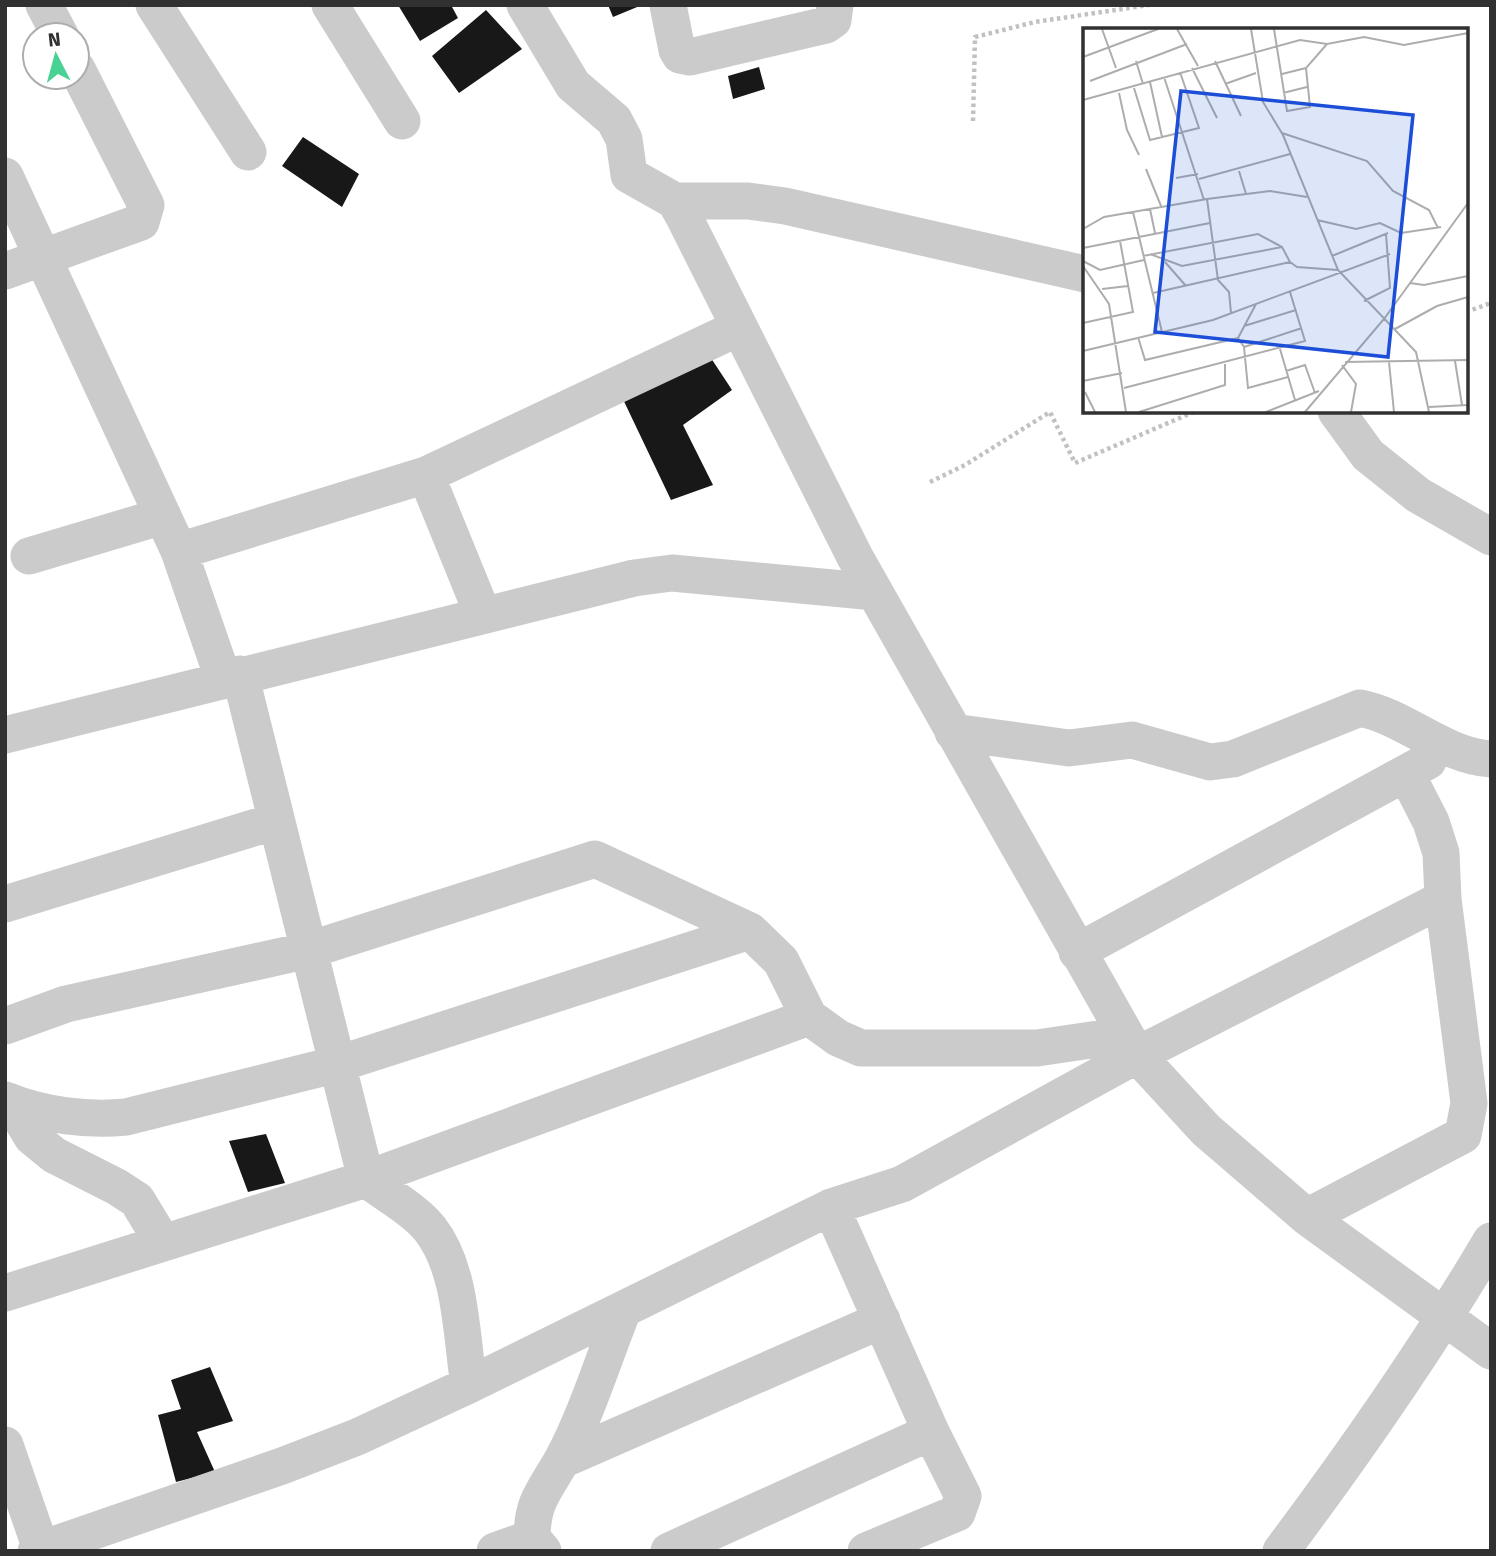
<svg xmlns="http://www.w3.org/2000/svg" width="1496" height="1556" viewBox="0 0 1496 1556" font-family="'Fira Sans',sans-serif">
<style>
.building{fill:#181818}
.lines{fill:none;stroke-linecap:round;stroke-linejoin:round}
.path{stroke:#c1c1c1;stroke-width:4.5;stroke-dasharray:3.5 3.5;stroke-linecap:butt}
.minor{stroke:#cbcbcb;stroke-width:37}
.inset-road{fill:none;stroke:#adadad;stroke-width:2}
.view{fill:#1d4ed8;fill-opacity:0.15;stroke:#1d4ed8;stroke-width:3.5}
.inset-edge{fill:none;stroke:#313131;stroke-width:3.5}
</style>
<rect width="100%" height="100%" fill="#fff"/>
<path class="building" d="M398 5H451L458 18 420 41Z
M608 5H642L613 17Z
M486 10 522 49 459 93 432 56Z
M759 67 765 89 733 99 728 76Z
M303 137 359 174 342 207 282 166Z
M707 352 732 390 683 425 713 485 671 500 620 393Z
M266 1134 285 1183 248 1192 229 1141Z
M210 1367 233 1421 197 1432 215 1472 176 1482 158 1415 181 1409 171 1380Z"/>
<g class="lines">
<path class="path" d="M973 121 975 37 1035 22 1149 5
M1466 312 1491 303
M930 482 965 465 1050 412 1075 463 1196 411"/>
<path class="minor" d="M44 5 60 35
M154 5 248 152
M330 5 402 121
M525 5 573 85 614 120 624 139 629 175 675 201 683 215 855 557 1137 1055 1206 1130 1307 1217 1491 1351
M668 5 677 50 680 55 690 57 826 25 833 20 835 5
M5 176 179 551 223 678
M675 201H748L785 206 1085 274
M5 271 141 222 146 205 77 69
M1336 411 1368 455 1418 495 1491 537
M426 475 483 615
M179 551 426 475 738 328
M29 556 163 516
M240 674 366 1179C386 1194 415 1210 430 1229 462 1270 461 1336 469 1385
M953 732 1069 748 1132 740 1210 762 1233 759 1360 708C1406 717 1443 756 1491 759
M5 735 634 578 672 573 875 592
M5 904 276 821
M1077 952 1428 761
M809 1017 838 1038 861 1048H1037L1125 1035
M5 1026 66 1004 309 950 595 859 750 931 781 961 809 1017 366 1179 5 1293
M5 1100C42 1115 87 1121 126 1117L338 1064 750 931
M11 1102 32 1137 54 1155 117 1187 137 1200 163 1243
M831 1207 931 1432 963 1496 957 1513 866 1551
M1307 1217 1463 1135 1469 1103 1443 899 1441 853 1431 822 1406 773
M5 1445 41 1549
M562 1460 882 1320
M36 1551 282 1466 357 1437 469 1385 831 1207 902 1184 1137 1055 1443 899
M495 1551 532 1538
M543 1551 532 1538C532 1501 545 1490 562 1460 586 1416 604 1357 623 1310
M669 1551 931 1432
M1281 1551C1356 1451 1427 1349 1491 1241"/>
</g>
<g transform="translate(1083 28)">
<rect width="385" height="385" fill="#fff"/>
<path class="inset-road" d="M19 1 33 40M94 1 115 38M168 1 180 74 200 107 255 242 333 324 346 384M191 1 204 83 227 79 223 40 244 16M0 29 75 1M53 33 60 56M132 33 158 88M109 40 134 90M199 46 223 40M81 49 121 172M7 53 104 16M67 54 79 109M142 56 173 45M51 60 67 112 116 100 97 44M36 65 44 102 56 127M200 65 224 59M0 72 217 12 244 16 281 9 321 17 385 5M199 105 284 133 310 163 346 182 355 200M63 141 78 178M156 143 163 166M93 150 115 146M116 151 207 126M124 171 135 252 146 264 148 285M67 181 72 205M50 184 79 304M234 192 273 201 297 195 318 205 358 199M0 201 21 189 124 171 187 163 224 169M0 220 127 195M67 226 99 238 199 219M60 228 175 206 199 219 207 234 70 265M249 228 305 205M0 233 17 242 61 232M82 234 103 258M207 234 214 239 255 242M0 238 26 276 43 384M327 255 341 257 385 248M19 261 45 258M281 273 307 260 303 206M0 295 50 284 37 213M161 298 213 282M312 301 354 278 385 269M55 309 62 332 155 310M155 310 161 319 165 360 205 349M155 310 173 276M161 319 219 300M197 321 212 372M0 323 130 292 307 226M372 333 379 377M262 334 385 332M306 334 311 384M259 337 273 356 268 384M203 343 222 337 232 365M0 353 39 345M41 360 222 313 207 264M2 364 12 384M346 379 385 377M56 384 142 357V336M183 384 236 363M222 384 301 291 385 175"/>
<path class="view" d="M98 63 330 87 305 329 72 304Z"/>
<rect width="385" height="385" class="inset-edge"/>
</g>
<rect width="1496" height="1556" fill="none" stroke="#313131" stroke-width="14"/>
<g transform="translate(56 56) rotate(354)"><circle r="33" fill="#ffffff" stroke="#adadad" stroke-width="2"/>
<path d="M0-5L12 26L0 18L-12 26Z" fill="#48d394"/>
<text y="-10" font-size="19" font-weight="bold" text-anchor="middle" fill="#313131">N</text>
</g>
</svg>
